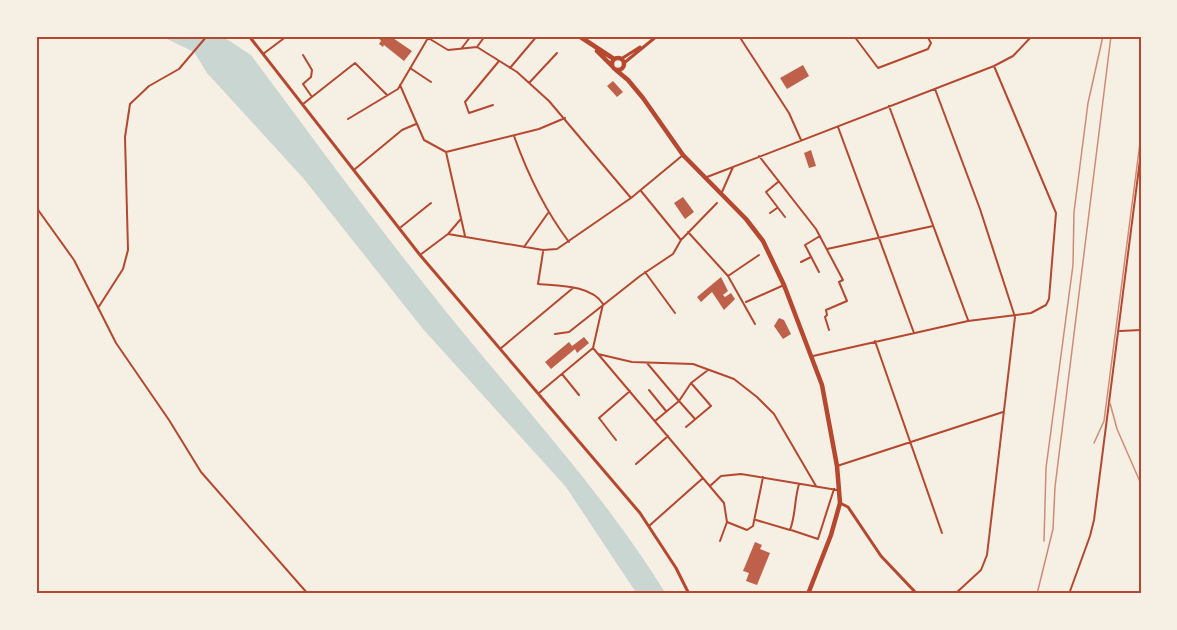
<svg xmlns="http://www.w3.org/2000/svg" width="1177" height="630" viewBox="0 0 1177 630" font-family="'Alegreya Sans',sans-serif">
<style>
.water{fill:#c9d6d2}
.building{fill:#bf614a}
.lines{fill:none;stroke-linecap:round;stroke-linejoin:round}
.minor{stroke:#b5482f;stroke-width:2}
.tertiary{stroke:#b5482f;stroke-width:3}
.primary{stroke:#b5482f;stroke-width:4.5}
.rail{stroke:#cf8b77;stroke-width:1.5}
.neatline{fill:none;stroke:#b5482f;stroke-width:2}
</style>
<rect width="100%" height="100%" fill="#f6efe4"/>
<path class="water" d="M161 36H222L251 55C317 144 382 233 452 319 525 409 605 495 666 594H637L566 487 423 329 304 179 207 73 194 52Z"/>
<path class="building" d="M377 36H390L412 51 404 61 384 45 383 47 379 44 381 41Z
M803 65 809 76 787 89 780 78Z
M613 81 623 92 617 97 607 86Z
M811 150 816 166 809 168 804 153Z
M683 197 694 212 685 219 674 203Z
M721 277 728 291 723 295 725 297 731 293 735 299 724 310 712 292 701 302 697 297Z
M779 318 784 320 791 334 783 339 774 326Z
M584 337 589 343 577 353 575 349 551 369 545 362 569 342 572 346Z
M755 542 762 545 760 549 770 553 757 585 746 581 749 573 743 571Z"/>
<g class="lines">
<path class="minor" d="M425 36 448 50 477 47 485 36
M739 36 789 113 801 140
M854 36 878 68 928 49 931 43 927 36
M477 47 517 72 549 101 631 198
M461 49 471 36
M263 54 287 36
M303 55 312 70 311 77 303 84 312 97
M410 68 431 82
M510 68 537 36
M529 83 557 53
M400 85 424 140 446 152 539 129 565 118
M935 89 980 209 1015 317 987 555 981 570 955 594
M303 104 355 63 387 95
M493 105 469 113 465 102 499 61
M889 106 968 320
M348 119 398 89 428 38
M838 127 914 333
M514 136C528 175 544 209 569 242
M446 152 465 236
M759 156 816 229 843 280 839 282 847 301 826 310 827 315 825 317 829 330
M355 169 402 130 416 124
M707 177 994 66 1013 56 1032 36
M778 182 766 192 785 217
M641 191 681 240
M722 192 733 167
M36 207 74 260 116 343 169 420 201 472 308 594
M770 213 777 208
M401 227 431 203
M688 232 728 276 755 324
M448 234 543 250 557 249 631 198 683 155
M524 247 548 213
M827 249 933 226
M543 252 538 284C559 286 591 285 603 304L593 348
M420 255 448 234 460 220
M801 262 811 257
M645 272 675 313
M819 272 805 245 820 236
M728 276 759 255
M746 302 784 285
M98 308 123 269 128 250 125 137 130 104 149 86 179 69 207 36
M1120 331 1141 330
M555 334 569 332 640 276 673 254 681 240 717 203
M875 341 942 533
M593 348 724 503 727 522 720 541
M500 349 573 288
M598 354 632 362 693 364 734 379 757 397 774 414 816 486
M813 356 968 321 1031 313 1046 305 1049 299 1056 213 994 66
M647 363 679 401 655 421
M562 374 579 395
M649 390 666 411
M539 393 593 348
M695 419 679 401 691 383 708 370
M686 427 711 406 691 383
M616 440 599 418 630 391
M636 464 668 436
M837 466 1003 412
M710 486 721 476 741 474 837 490
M756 520 790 530C796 514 794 501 799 484
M727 522 747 530 753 526 763 477
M649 526 703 478
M791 530 818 539 834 489
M1069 594 1090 536 1094 520 1141 152"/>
<path class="tertiary" d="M249 36 420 255 640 513 676 568 689 594
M621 59 640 47
M624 63 657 36
M840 503 848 507 881 556 917 594"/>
<path class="primary" d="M579 36 614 59
M597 51 612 66
M612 64a6 6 0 1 1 12 0a6 6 0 1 1-12 0Z
M616 70 628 80 643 98 683 155 746 219 763 241 784 285 822 385 837 466 840 503 831 535 808 594"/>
<path class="rail" d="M1140 50 1141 57
M1110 403 1117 429 1141 484
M1094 443 1104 421 1141 135
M1044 541 1046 468 1073 265 1074 212 1088 103 1103 36
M1037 594 1053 529 1055 487 1111 36"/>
</g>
<rect width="1177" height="630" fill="none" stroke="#f6efe4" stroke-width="75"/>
<rect x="38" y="38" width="1102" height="554" class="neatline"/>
</svg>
